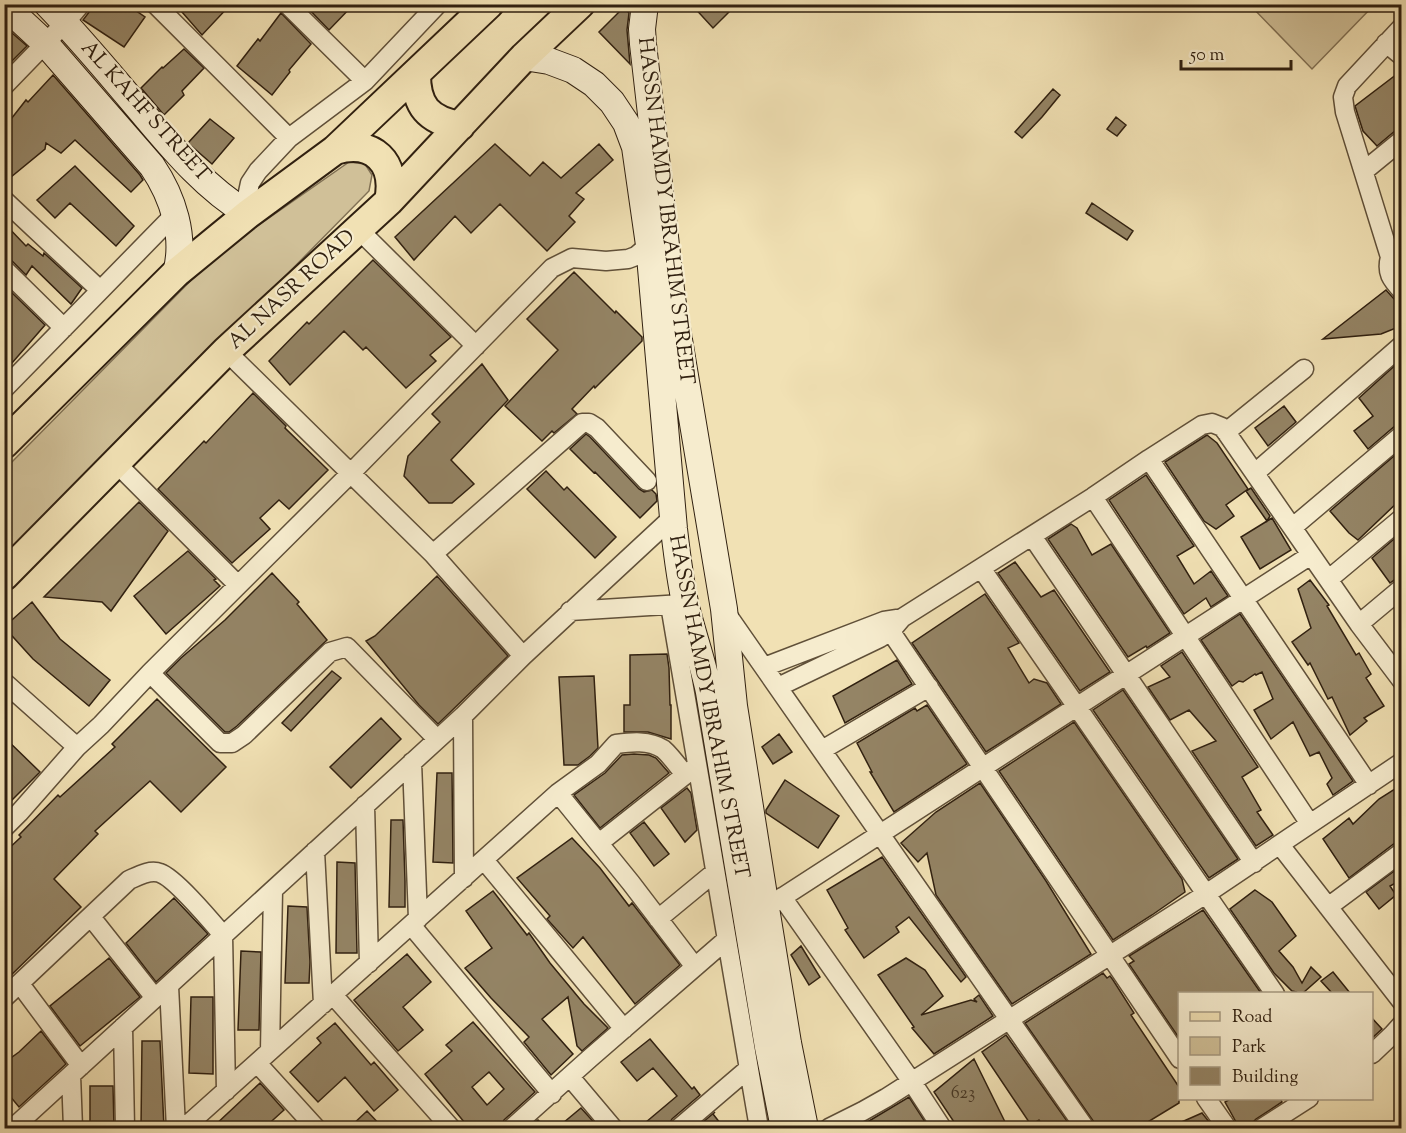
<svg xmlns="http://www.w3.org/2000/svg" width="1406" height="1133" viewBox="0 0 1406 1133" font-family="'Sorts Mill Goudy',serif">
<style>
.green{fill:#d0c098;stroke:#807054;stroke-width:1.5}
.building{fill:#948465;stroke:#302010;stroke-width:1.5;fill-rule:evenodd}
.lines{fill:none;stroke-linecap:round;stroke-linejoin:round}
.street-casing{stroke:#605039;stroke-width:21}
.secondary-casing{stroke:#302010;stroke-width:28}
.primary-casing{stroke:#302010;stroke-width:32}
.street{stroke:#f6ecce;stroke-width:18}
.secondary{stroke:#f6ecce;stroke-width:26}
.primary{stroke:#f1e1b4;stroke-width:28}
.labels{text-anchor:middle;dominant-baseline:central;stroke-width:4.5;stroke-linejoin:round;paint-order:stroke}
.number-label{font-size:18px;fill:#493925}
.street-label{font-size:21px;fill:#302010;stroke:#f6ecce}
</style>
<rect width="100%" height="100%" fill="#f1e1b4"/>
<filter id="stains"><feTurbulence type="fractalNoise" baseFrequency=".00333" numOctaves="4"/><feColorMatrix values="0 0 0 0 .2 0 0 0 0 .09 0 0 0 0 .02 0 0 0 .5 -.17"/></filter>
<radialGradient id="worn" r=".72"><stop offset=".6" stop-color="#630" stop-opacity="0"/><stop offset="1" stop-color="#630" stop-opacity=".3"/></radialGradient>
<path class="green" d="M1250 5H1374L1312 69Z
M349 162 365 164 372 175 369 191 5 561V469L216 255Z"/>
<path class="building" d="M92 4H126L145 17 124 47 83 20 90 11Z
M175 4H231L202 35Z
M304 4H354L329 30Z
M691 4H737L713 28Z
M624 7 629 13 627 30 630 64 599 32Z
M281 13 311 44 289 70 290 72 272 95 237 66 258 39 260 41Z
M4 26 27 46 4 69Z
M184 49 204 68 182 91 184 95 164 115 141 88 162 67 163 68Z
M1401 71V129L1395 131 1377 146 1363 131 1355 106Z
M53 75 140 175 143 180 131 192 75 140 61 153 46 143 45 149 11 177 4 170V128L26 100 28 102Z
M1053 89 1060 95 1042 117 1022 138 1015 132Z
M1116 117 1126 125 1117 136 1107 129Z
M210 119 234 138 212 164 188 143Z
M495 144 530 176 543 162 561 178 599 144 613 160 576 193 584 199 569 216 575 222 547 251 500 204 471 233 455 216 414 260 395 237Z
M75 166 134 226 116 246 70 203 55 218 37 200Z
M1092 203 1133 231 1127 240 1086 213Z
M4 223 26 246 28 244 43 256 44 253 82 288 71 304 32 266 26 275 12 261 4 258Z
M373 260 451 337 430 355 436 361 406 388 366 347 363 350 344 331 290 385 269 361 307 322 309 324Z
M574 272 615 313 616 311 642 337V341L595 388 594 386 572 409 577 414 554 433 552 431 542 441 505 406 558 350 527 319Z
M4 285 45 325 12 363 4 357Z
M1386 290 1394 299 1401 302V326L1381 334 1323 339Z
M1401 360V424L1395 426 1368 449 1354 431 1373 416 1359 398Z
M482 364 508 400 451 460 474 484 452 503H429L404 476 408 456 440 422 432 414Z
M253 393 286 426 285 428 328 470 289 509 279 500 260 518 270 529 232 563 158 489 204 441 206 443Z
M1284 406 1296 422 1268 446 1255 428Z
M586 434 590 437 639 489 644 492 652 490 656 494 657 501 640 518 595 472 594 473 570 449Z
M1207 435 1217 443 1248 489 1226 505 1234 516 1216 529 1204 521 1165 462Z
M1401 450V499L1358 540 1349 533 1330 511Z
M546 471 564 490 567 487 616 537 595 558 527 489Z
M1146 475 1194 546 1177 556 1194 584 1211 571 1228 596 1211 607 1206 598 1184 614 1109 500Z
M1251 488 1270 516 1267 521 1246 491Z
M139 502 168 531 111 611 102 602 44 597Z
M1272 518 1291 550 1260 569 1241 537Z
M1071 524 1077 528 1092 555 1111 544 1170 633 1147 648 1146 646 1128 657 1048 539Z
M1401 533V575L1390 583 1372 558Z
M188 551 216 579 214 580 220 586 166 634 134 596Z
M1015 562 1041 597 1054 590 1110 672 1080 691 998 573Z
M272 573 299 602 297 604 327 640 237 726 229 732H225L166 673 181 658 225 620Z
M437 576 508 656 438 724 419 705 366 641 375 636Z
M1310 580 1329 605 1327 606 1356 655 1359 653 1371 674 1366 678 1384 706 1364 718 1367 721 1350 735 1332 697 1328 699 1310 663 1308 665 1292 642 1311 628 1298 589Z
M985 594 1019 643 1008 648 1029 683 1034 679 1047 683 1061 704 986 752 912 643Z
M32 602 60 639 110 680 89 706 33 659 4 627Z
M1240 614 1353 781 1333 795 1327 784 1332 778 1319 752 1310 756 1293 722 1271 739 1254 710 1273 699 1262 672 1256 675 1255 674 1243 682 1239 681 1232 686 1201 640Z
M1182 652 1258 767 1242 777 1261 810 1257 812 1273 835 1256 846 1192 751 1216 741 1189 710 1170 720 1148 687 1170 677 1161 666Z
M667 654 669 668 670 705H671V739L648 732H624V705H630V655Z
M897 660 912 684 845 723 833 696Z
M332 671 341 678 291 731 282 723Z
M594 676 598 748 590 756 578 765H564L559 677Z
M1123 690 1238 859 1209 878 1093 710Z
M157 699 226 767 181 812 150 781 95 831 98 834 54 879 81 907 4 982V853L21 837 19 835 58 795 60 797 115 747 112 744Z
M927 705 967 764 894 812 870 772H872L857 743 915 708 917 711Z
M381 718 401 739 351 788 330 767Z
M1074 722 1182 879 1185 892 1152 915 1113 940 999 771Z
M779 734 792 752 773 764 762 747Z
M4 737 40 772 4 808Z
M634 754 649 755 656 758 669 773 600 828 574 795 605 773 622 755Z
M437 773H452L453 863 433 862Z
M785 780 839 816 818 848 766 813V810Z
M980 783 1046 881 1091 954 1012 1004 936 895 927 853 918 862 901 843 936 812Z
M1401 785V841L1395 843 1349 878 1323 839 1349 818 1353 824 1379 799Z
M687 788 691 793 697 830 685 842 661 808Z
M391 820H403L405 881V907H389Z
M644 822 669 854 654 866 630 833Z
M572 838 600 868 629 906 632 903 680 965 635 1004 583 937 573 948 547 919 550 916 517 878Z
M882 857 966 977 961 982 909 917 896 927 899 932 864 958 845 930 848 928 827 890Z
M337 862 355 863 357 953H336Z
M1401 866V880L1390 886 1396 895 1379 909 1366 892Z
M1255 890 1272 902 1296 936 1279 951 1293 967 1302 983 1311 967 1321 977 1303 993H1295L1296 992 1292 991 1274 973 1230 909Z
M493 891 527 935 529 933 550 963 584 1004 608 1028 582 1051 577 1046 568 997 542 1019 573 1054 551 1075 524 1042 529 1037 491 998 465 968 492 948 466 911Z
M174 898 208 934 156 982 126 943Z
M288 906 307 907 310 962 309 983H285Z
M1203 910 1261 993H1179V1038L1129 964 1134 961 1129 956Z
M801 946 820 977 809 985 791 955Z
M241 951 261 952 259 1030H238Z
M407 954 431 982 403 1007 423 1030 398 1051 354 1000Z
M109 958 140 997 80 1046 50 1006Z
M906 958 925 970 943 996 921 1015 971 1000 977 1002 974 999 979 995 993 1016 934 1054 912 1028 914 1027 878 975Z
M1333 972 1350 993H1332L1321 981Z
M1103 973 1107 978 1110 976 1113 980 1134 1013 1131 1015 1179 1087V1103L1146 1123 1149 1128H1096L1094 1122 1025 1023Z
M191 997H213V1074L189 1073Z
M1371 1017 1382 1029 1371 1039Z
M473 1022 535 1092 504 1120 502 1124 501 1128H469L425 1074 452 1051 446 1045ZM489 1072 504 1089 487 1105 472 1087Z
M335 1023 371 1065 374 1062 398 1090 374 1111 345 1077 318 1102 290 1072 321 1043 317 1038Z
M41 1031 66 1064 19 1107 4 1089V1063L19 1052Z
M1006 1035 1072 1128H1044L1039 1120 1031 1125 982 1052Z
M650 1039 692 1089 694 1087 700 1095 672 1119 669 1124 668 1128H639L677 1096 653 1068 637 1081 621 1062Z
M142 1041H160L164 1128H141Z
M974 1059 1008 1128H958L934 1092Z
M260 1083 284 1110 264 1128H212Z
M90 1086H113L114 1128H90Z
M909 1097 929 1128H853L869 1121Z
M1232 1098H1280L1282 1102 1256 1119 1252 1123 1251 1128H1238L1236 1122 1225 1102Z
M581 1108 599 1128H557Z
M367 1111 383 1128H349Z
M715 1112 713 1114 724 1128H696Z
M1202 1113 1214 1128H1168Z
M538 1120 546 1128H528Z"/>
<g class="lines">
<defs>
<path id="street" d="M155 4 289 138
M287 4 365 81
M1402 27 1347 86 1343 97 1345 112 1390 257 1402 246
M1386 43 1402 56
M4 86 65 23 81 4
M1364 171 1402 140
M4 200 100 290
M250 213 247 197 250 183 258 171 289 138 365 81 438 4
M358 229 476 346
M1390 257C1386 273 1391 279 1402 291
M4 269 64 328
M226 351 433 554 523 656
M4 389 175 214
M1226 432 1304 369
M1149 459 1369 785
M116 463 238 585
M1255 473 1402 345
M1093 497 1310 824
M1293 527 1402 435
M1032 536 1254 863
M433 554 582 423H589L597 428 647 481
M981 568 1275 994
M1329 579 1402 518
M670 605 759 1128
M570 611 682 604
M726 613 1085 1128
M885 623 1180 1059
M1359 624 1402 588
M764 667 884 621 897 619
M150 673 220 743H232L244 735 330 652 347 647 437 739
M4 682 77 747
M778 687 880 638 891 631 902 618 1093 497 1149 459 1202 425 1212 423 1222 427 1226 432 1359 624 1402 681
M463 716 464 878
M822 750 929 687
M412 762 418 919
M558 793 631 883 695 967
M365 805 369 963
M4 828 19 813 77 747 101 725 150 673 351 473 552 268 572 258 606 261 628 259 636 256 649 245
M599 843 694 768
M1280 845 1402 1002
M315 851 323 1004
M484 860 624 1029
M782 897 912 1082 942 1128
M1328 907 1402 852
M766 908 1311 555
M91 917 155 998
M658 919 715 872
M411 925 552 1094
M20 984 81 1066
M169 986 176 1128
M333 995 451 1128
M4 998 129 880C138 876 150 869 160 873 175 878 211 921 223 935L226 1091
M123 1027 125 1128
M270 1051 273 890
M1372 1054 1393 1034 1402 1024
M257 1063 316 1128
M71 1075 73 1128
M570 1077 613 1128
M1206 1098 1227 1128
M13 1128 463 716 523 656 674 516
M184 1128 558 793 598 764 616 744C631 742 649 740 663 749 670 755 679 767 685 775
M512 1128 589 1059 726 940
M679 1128 748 1069
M829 1128 863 1111 886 1098 1206 894 1402 762
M1262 1128 1309 1098"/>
<path id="secondary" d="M47 4C79 37 107 71 136 105 170 145 202 186 248 214
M645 4 642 29 643 44 672 298 724 609 734 706 766 908 788 1043 805 1128
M4 5 45 43 152 166C173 197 186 237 176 273
M524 57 549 61 573 70 594 84 612 102 626 123 635 147 649 245 674 529C677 555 680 581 686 607 693 635 703 663 709 692L768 1047 784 1128"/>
<path id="primary" d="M416 74C416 106 428 120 460 126
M335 150C373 139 397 162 389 201
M4 444 176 273 248 214 335 150 489 4
M4 576 226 351 389 201 524 57 580 4"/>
</defs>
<use href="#street" class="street-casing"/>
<use href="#secondary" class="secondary-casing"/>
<use href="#primary" class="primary-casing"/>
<use href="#street" class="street"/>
<use href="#secondary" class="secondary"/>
<use href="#primary" class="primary"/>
</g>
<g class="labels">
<g class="number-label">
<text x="963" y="1094">623</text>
</g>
<g class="street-label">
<text transform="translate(145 112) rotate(48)">AL KAHF STREET</text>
<text transform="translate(665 211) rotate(83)">HASSN HAMDY IBRAHIM STREET</text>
<text transform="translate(292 290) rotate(-43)">AL NASR ROAD</text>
<text transform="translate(708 707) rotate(79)">HASSN HAMDY IBRAHIM STREET</text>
</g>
</g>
<rect width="1406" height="1133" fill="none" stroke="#f1e1b4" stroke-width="24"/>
<rect x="6" y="6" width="1394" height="1121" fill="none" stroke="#302010" stroke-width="3"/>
<rect x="12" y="12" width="1382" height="1109" fill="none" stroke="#302010" stroke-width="1.5"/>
<rect x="1178" y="992" width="195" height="108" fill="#f6ecce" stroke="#a79a82" stroke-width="1.5"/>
<rect x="1190" y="1012" width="30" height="9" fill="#f1e1b4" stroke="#a79a82" stroke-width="1.5"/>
<text x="1232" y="1022" font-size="18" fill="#302010">Road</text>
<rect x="1190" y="1037" width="30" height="18" fill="#d0c098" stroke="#a79a82" stroke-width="1.5"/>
<text x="1232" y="1052" font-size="18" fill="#302010">Park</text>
<rect x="1190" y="1067" width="30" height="18" fill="#948465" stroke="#a79a82" stroke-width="1.5"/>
<text x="1232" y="1082" font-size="18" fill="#302010">Building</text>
<path d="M1181 60v9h110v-9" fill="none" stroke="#302010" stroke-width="3"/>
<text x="1190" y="60" font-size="18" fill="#302010" stroke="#f6ecce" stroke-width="4.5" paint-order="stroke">50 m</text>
<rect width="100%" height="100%" filter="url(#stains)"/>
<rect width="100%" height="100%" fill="url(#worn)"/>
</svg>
